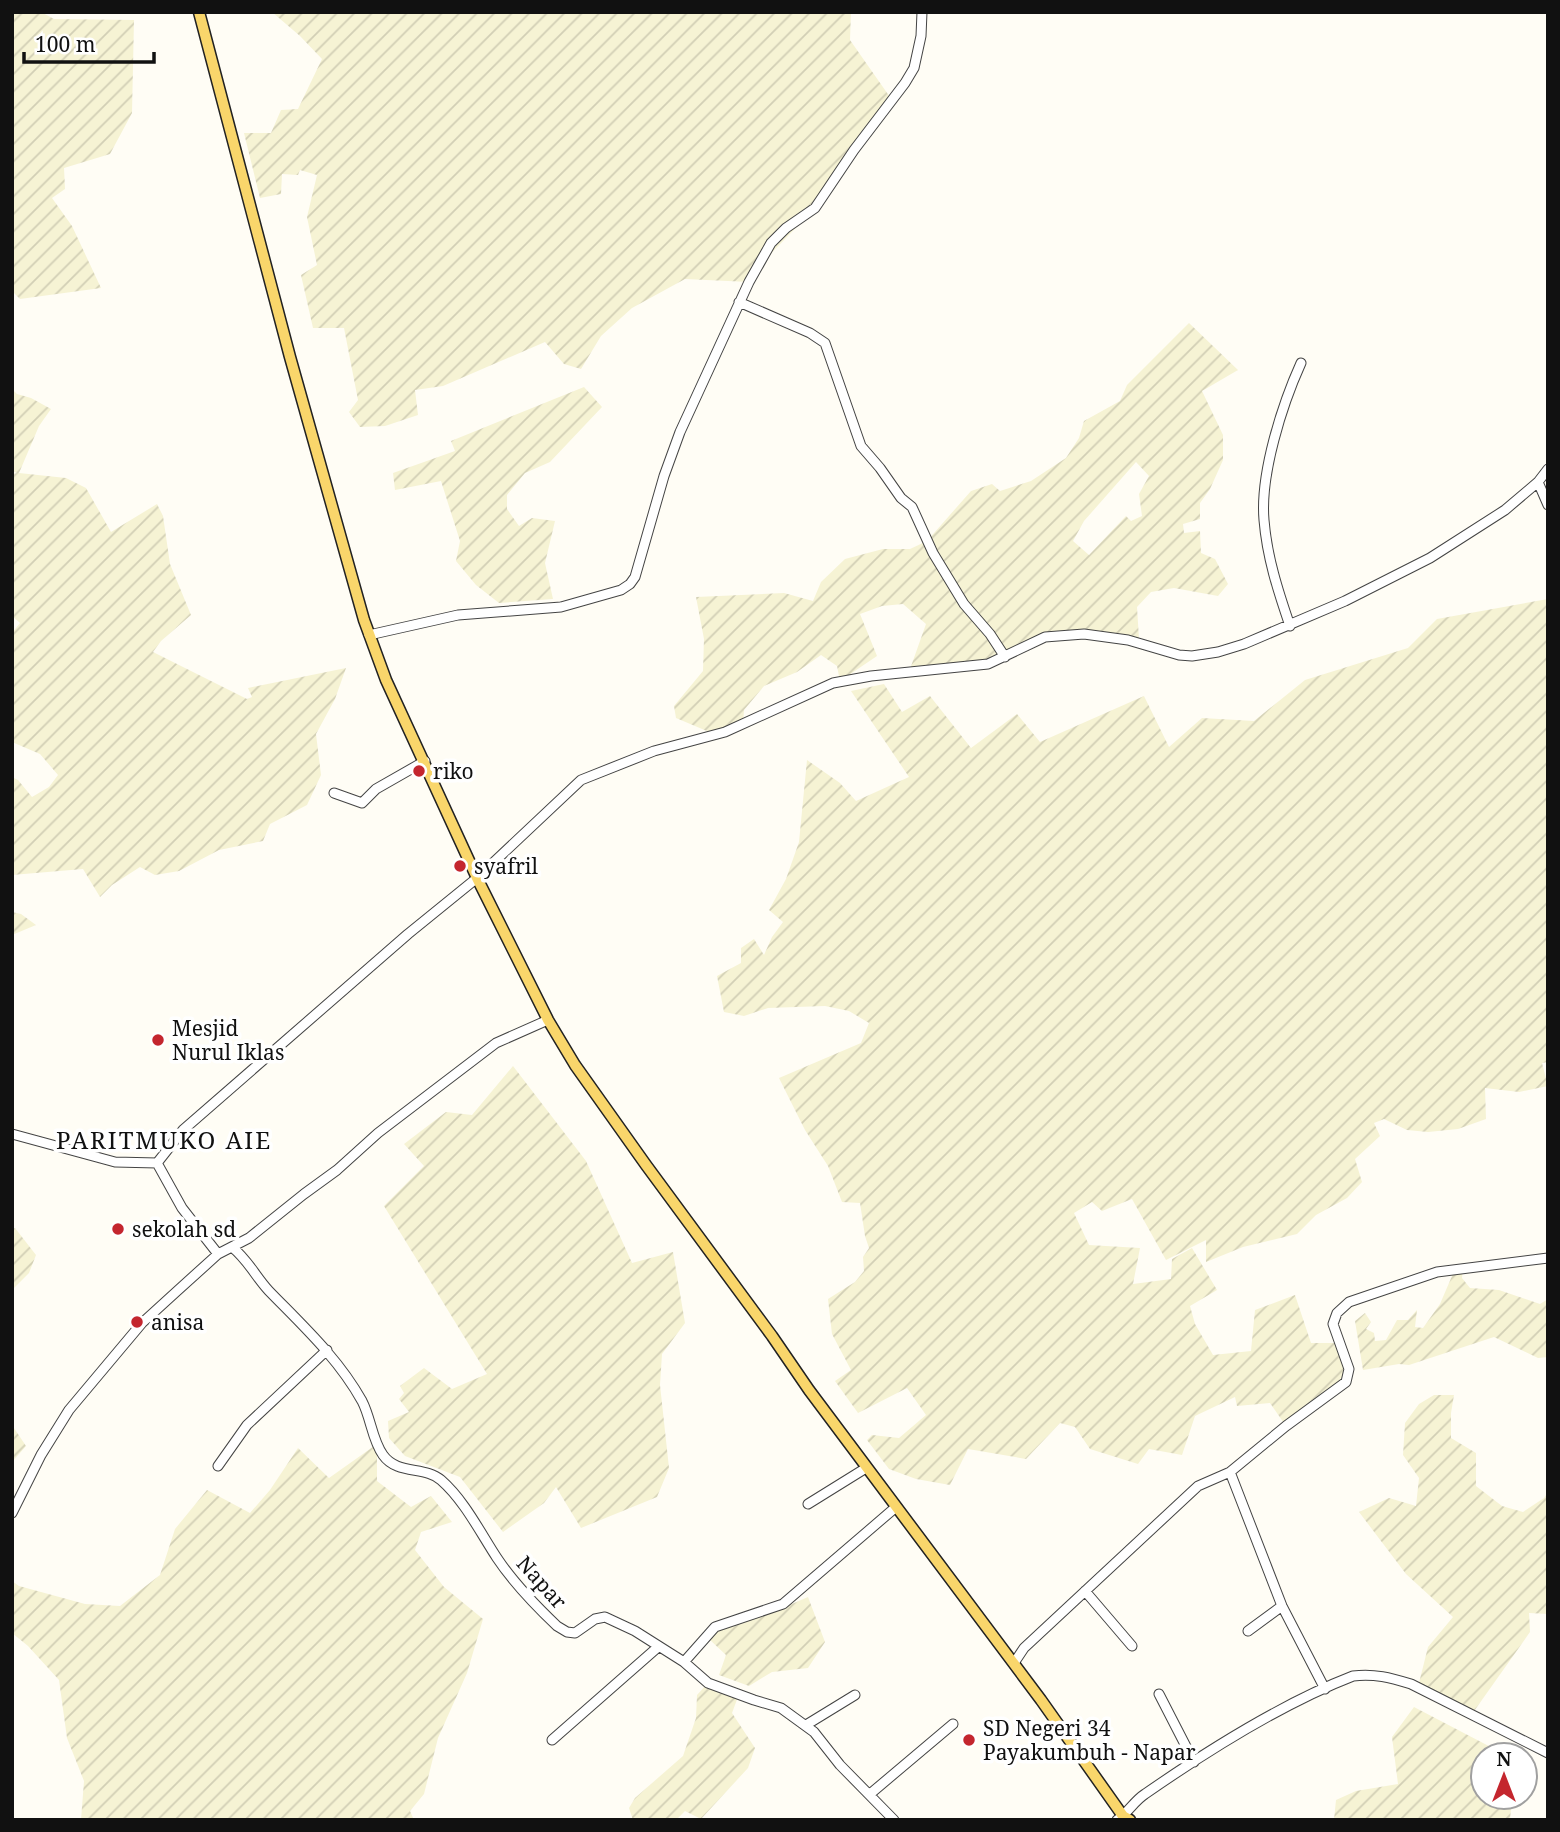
<svg xmlns="http://www.w3.org/2000/svg" width="1560" height="1832" viewBox="0 0 1560 1832" font-family="'Noto Serif',serif">
<style>
.farmland{fill:url(#farmland-furrows);fill-rule:evenodd}
.lines{fill:none;stroke-linecap:round;stroke-linejoin:round}
.minor-casing{stroke:#444;stroke-width:11}
.major-casing{stroke:#222;stroke-width:13}
.minor{stroke:#fff;stroke-width:9}
.major{stroke:#f9d66b;stroke-width:10}
.poi-dot{fill:#c4262e;stroke:#fff;stroke-width:2.5}
.labels{text-anchor:middle;dominant-baseline:central;stroke-width:7;stroke-linejoin:round;paint-order:stroke}
.poi-label{font-size:21px;fill:#111;stroke:#fff;text-anchor:start}
.street-label{font-size:21px;fill:#111;stroke:#fff}
.quarter-label{font-size:24px;letter-spacing:2px;fill:#111;stroke:#fff}
</style>
<defs>
<pattern id="farmland-furrows" width="10" height="10" patternUnits="userSpaceOnUse" patternTransform="scale(1.75)"><rect width="10" height="10" fill="#f6f3d4"/><path d="M-1 1l2-2M0 10L10 0M9 11l2-2" fill="none" stroke="#d2cfb5"/></pattern>
</defs>
<rect width="100%" height="100%" fill="#fffdf5"/>
<path class="farmland" d="M12 12H41L54 19 134 20 132 113 110 154 64 168 65 189 52 198 72 226 101 288 20 299 12 291Z
M272 12H851L850 40 892 100 815 208 758 267 749 282 685 279 632 308 601 336 581 369 564 364 545 342 443 386 415 390 418 415 385 426 360 427 349 412 358 400 344 328H313L301 275 317 265 307 217 317 175 300 170 298 175 282 174 281 194 260 198 244 133H271L281 110 298 109 322 59 300 36Z
M1189 323 1238 370 1202 391 1223 435V460L1210 489 1200 503V519L1183 524 1184 533 1200 531 1201 553 1215 559 1228 584 1218 596 1174 588 1151 592 1137 607 1139 639 1045 637 1005 657 909 672 926 624 903 604 882 606 860 614 877 656 840 681 837 666 821 655 797 672 764 686 744 710 743 724 714 734 676 718 674 706 703 671 704 639 696 597 784 593 813 601 821 582 845 559 883 549H910L927 541 971 491 992 484 1000 491 1031 481 1066 458 1079 438 1084 421 1120 401 1127 385ZM1136 462 1149 476 1139 494 1142 516 1131 521 1126 516 1089 555 1073 541 1084 521Z
M584 387 602 407 550 462 525 473 507 495V509L519 526 532 518 555 521 545 563 553 599 499 603 476 585 456 561 460 541 441 481 395 490 393 473 455 451 451 441Z
M12 389 17 394 31 398 51 409 39 426 19 473 66 478 86 488 111 532 157 504 163 516 170 564 191 615 161 641 153 652 247 699 252 697 248 688 346 668 335 699 316 734 321 775 307 805 270 824 263 841 219 850 179 871 155 875 140 867 112 885 100 897 83 869 12 875V777L18 780 32 797 49 787 58 775 40 754 12 742V633L20 623 12 616V474L17 473 12 471Z
M1548 599V1062L1542 1063 1548 1086 1519 1092 1485 1088 1486 1119 1458 1129 1428 1132 1407 1130 1384 1119 1374 1123 1380 1136 1355 1159 1362 1182 1347 1198 1316 1215 1297 1234 1243 1247 1206 1262V1240L1166 1260 1132 1199 1102 1211 1092 1202 1074 1213 1089 1245 1140 1248 1133 1284 1171 1279 1172 1259 1192 1248 1217 1290 1190 1306 1195 1324 1213 1355 1251 1351 1255 1310 1295 1295 1311 1343H1339L1349 1369 1321 1401 1286 1426 1270 1403 1237 1406 1235 1397 1195 1416 1182 1455 1149 1449 1138 1464 1090 1449 1075 1427 1060 1423 1026 1459 968 1449 950 1485 916 1479 889 1469 867 1440 872 1435 899 1438 926 1415 907 1388 858 1413 835 1381 851 1370 832 1334 828 1299 855 1282 864 1271 863 1257 869 1248 865 1236 860 1203 842 1202 828 1166 805 1130 779 1078 861 1043 869 1023 849 1011 825 1006 768 1008 744 1016 724 1012 717 976 741 963V948L754 939 764 955 772 937 783 922 769 910 786 879 799 842 807 760 840 783 856 801 909 777 851 691 884 684 902 712 930 696 971 748 1017 714 1040 742 1144 696 1169 747 1202 718 1254 721 1305 680 1408 648 1437 619Z
M12 912 21 914 36 925 12 935Z
M513 1066 586 1161 632 1263 673 1252 685 1323 662 1354 660 1385 669 1468 657 1497 581 1528 556 1487 544 1503 503 1532 460 1477 405 1456 389 1438 388 1421 409 1412 399 1399 404 1393 400 1386 424 1368 452 1389 487 1374 384 1206 424 1166 404 1144 446 1112 472 1115Z
M15 1228 36 1255 29 1273 12 1290V1230Z
M1463 1268 1462 1278 1470 1288 1499 1290 1540 1304 1548 1299V1357L1538 1358 1494 1337 1409 1365 1399 1364 1363 1370 1355 1321 1365 1313 1371 1322 1366 1329 1374 1333 1375 1341 1386 1340 1397 1320H1408L1417 1310 1415 1327 1423 1328 1440 1304 1455 1269Z
M1434 1395H1454L1451 1413V1438L1476 1453V1486L1502 1506 1523 1512 1544 1498 1548 1492V1614L1529 1613 1530 1632 1472 1714 1418 1687 1428 1647 1453 1617 1406 1574 1359 1512 1389 1498 1416 1506 1419 1478 1403 1455 1405 1423 1419 1404Z
M12 1425 26 1446 12 1462Z
M377 1444V1481L411 1507 431 1496 452 1522 421 1532 415 1550 444 1587 483 1619 467 1673 438 1738 424 1794 410 1811 414 1820H81L84 1781 67 1738 59 1680 28 1646 12 1633V1581L19 1586 85 1604 120 1606 160 1575 175 1529 207 1490 250 1513 270 1490 298 1448 329 1478Z
M808 1597 825 1642 808 1668 772 1672 749 1686 719 1675 726 1655 709 1639 713 1630 735 1621 764 1616Z
M708 1683 739 1694 732 1713 755 1748 748 1768 701 1819 685 1811 676 1820H633L629 1808 635 1798 683 1756 696 1718 697 1695Z
M1414 1707 1506 1755H1483V1797H1512L1510 1820H1334L1336 1800 1356 1791 1398 1784 1392 1737Z"/>
<g class="lines">
<defs>
<path id="minor" d="M739 302 810 333 825 343 861 446 880 468 901 498 912 507 933 553 964 604 990 634 1005 657
M1538 482 1548 505
M1290 626C1278 591 1267 557 1264 520 1260 474 1282 405 1301 363
M369 635 458 615 561 607 621 590 630 584 635 577 664 476 680 432 749 282 771 243 786 228 815 208 854 150 905 83 914 68 921 36 922 12
M334 793 362 803 376 789 425 761
M12 1134 115 1162 157 1163
M157 1163 183 1130 408 934 477 878 581 780 654 751 725 732 833 683 871 676 988 664 1045 637 1084 634 1128 640 1179 655 1192 656 1218 652 1244 644 1345 601 1430 558 1505 510 1538 482 1548 469
M157 1163 182 1208 218 1254
M232 1247C249 1261 255 1276 269 1291 303 1326 338 1358 362 1401 371 1418 372 1440 383 1455 397 1475 425 1466 441 1480 464 1500 480 1532 497 1558 513 1582 536 1606 557 1626L567 1632 575 1633 595 1619 605 1617 635 1631 684 1662 708 1683 754 1700 781 1708 814 1732 840 1765 894 1820
M218 1466 247 1425 327 1350
M1230 1472 1282 1606 1325 1689
M808 1504 866 1468
M12 1513 41 1455 69 1410 142 1323 176 1292 218 1254 249 1238 304 1194 337 1170 378 1133 496 1043 548 1020
M1085 1591 1132 1646
M1248 1631 1282 1606
M684 1662 715 1627 783 1604 896 1507
M1014 1663 1024 1648 1198 1486 1230 1472 1286 1426 1346 1382 1349 1369 1333 1324 1337 1313 1349 1302 1437 1272 1548 1258
M1159 1694 1194 1762
M806 1725 855 1695
M552 1740 658 1647
M870 1794 953 1724
M1117 1820C1128 1813 1134 1801 1145 1794 1207 1751 1283 1703 1353 1676 1374 1673 1391 1678 1411 1684L1548 1753"/>
<path id="major" d="M199 12 290 357 364 620 386 680 477 878 548 1020 575 1065 646 1165 772 1336 809 1390 1041 1700 1123 1816 1130 1820"/>
</defs>
<use href="#minor" class="minor-casing"/>
<use href="#major" class="major-casing"/>
<use href="#minor" class="minor"/>
<use href="#major" class="major"/>
</g>
<g class="poi-dot">
<circle cx="419" cy="771" r="7"/>
<circle cx="460" cy="866" r="7"/>
<circle cx="158" cy="1040" r="7"/>
<circle cx="118" cy="1229" r="7"/>
<circle cx="137" cy="1322" r="7"/>
<circle cx="969" cy="1740" r="7"/>
</g>
<g class="labels">
<g class="poi-label">
<text x="433" y="771">riko</text>
<text x="474" y="866">syafril</text>
<text x="172" y="1028">Mesjid<tspan x="172" dy="24">Nurul Iklas</tspan></text>
<text x="132" y="1229">sekolah sd</text>
<text x="151" y="1322">anisa</text>
<text x="983" y="1728">SD Negeri 34<tspan x="983" dy="24">Payakumbuh - Napar</tspan></text>
</g>
<g class="street-label">
<text transform="translate(542 1582) rotate(48)">Napar</text>
</g>
<g class="quarter-label">
<text x="164" y="1139">PARITMUKO AIE</text>
</g>
</g>
<rect width="1560" height="1832" fill="none" stroke="#111111" stroke-width="28"/>
<g transform="translate(1504 1776)"><circle r="33" fill="#ffffff" stroke="#a0a0a0" stroke-width="2"/>
<path d="M0-5L12 26L0 18L-12 26Z" fill="#c4262e"/>
<text y="-10" font-size="19" font-weight="bold" text-anchor="middle" fill="#111111">N</text>
</g>
<path d="M24 52v10h130v-10" fill="none" stroke="#111111" stroke-width="3.5"/>
<text x="35" y="52" font-size="21" fill="#111111" stroke="#ffffff" stroke-width="5" paint-order="stroke">100 m</text>
</svg>
